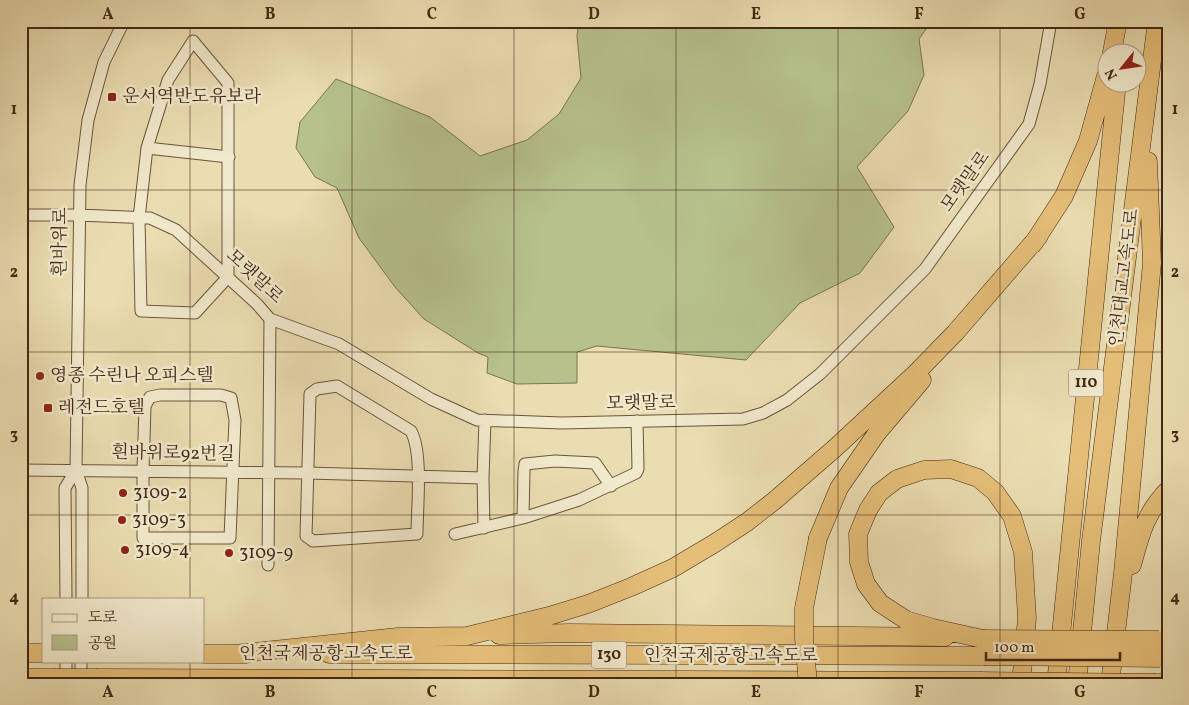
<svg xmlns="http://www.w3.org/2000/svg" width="1189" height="705" viewBox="0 0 1189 705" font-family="Vollkorn,'Noto Serif KR',serif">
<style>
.green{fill:#b6c18c;stroke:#7c7450}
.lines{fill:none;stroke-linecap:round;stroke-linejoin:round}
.minor-casing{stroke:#6c543c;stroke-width:13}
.highway-casing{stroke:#422715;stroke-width:19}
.minor{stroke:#f1e9cc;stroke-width:11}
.highway{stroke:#e5be78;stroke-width:18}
.highway-bridge-casing{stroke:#422715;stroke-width:19;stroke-linecap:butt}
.highway-bridge{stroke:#e5be78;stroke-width:18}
.grid{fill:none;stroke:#422715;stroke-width:1;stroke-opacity:0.55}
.poi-dot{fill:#8f2418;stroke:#f1e9cc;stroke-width:2}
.labels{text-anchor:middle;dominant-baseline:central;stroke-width:5;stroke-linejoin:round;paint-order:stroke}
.shield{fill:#f1e9cc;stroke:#76614c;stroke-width:1}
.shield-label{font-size:16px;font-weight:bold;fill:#422715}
.poi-label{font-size:18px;fill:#422715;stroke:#f1e9cc;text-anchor:start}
.street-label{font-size:18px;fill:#422715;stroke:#f1e9cc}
.neatline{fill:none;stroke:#422715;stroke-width:2}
.grid-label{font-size:16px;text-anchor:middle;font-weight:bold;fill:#422715}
</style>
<rect width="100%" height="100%" fill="#eaddb1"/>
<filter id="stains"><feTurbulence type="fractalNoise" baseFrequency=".004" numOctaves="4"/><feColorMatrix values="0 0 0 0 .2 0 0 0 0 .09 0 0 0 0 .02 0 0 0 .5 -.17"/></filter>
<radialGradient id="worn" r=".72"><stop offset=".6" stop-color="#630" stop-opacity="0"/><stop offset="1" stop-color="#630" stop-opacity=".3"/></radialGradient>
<path class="green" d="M579 21H932L919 39 924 75 908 111 857 167 894 227 860 273 800 303 746 360 597 346 577 352V383L517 384 487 373 488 357 478 353 424 319 395 287 359 238 337 188 315 177 296 148 300 122 336 79 430 117 480 156 527 140 559 114 581 78 577 36Z"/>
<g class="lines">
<defs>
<path id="minor" d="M193 41 228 83V277L195 313 141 311 139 218 147 148 168 80Z
M147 148 229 157
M21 215H79L150 218 176 230 257 304 270 319 339 344 431 399 477 420 562 423 743 419 763 413 787 400 820 374 925 269 1029 124 1040 84 1051 21
M337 386 411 431C423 453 417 508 417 534L313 541 306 536 310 394 317 389Z
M160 395H221L231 398 235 420 230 538H143V471L145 406 150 397Z
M21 470 308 473 483 478
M523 518 524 471 525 464 555 461 595 463 611 486
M484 528 483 478 485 420
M455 534 523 518 579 500 636 473 638 469 637 421
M268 565 270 319
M66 599 65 488 76 470
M82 599V488L76 470 80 185 88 120 104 62 124 21
M66 661V684
M81 684V661"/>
<path id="highway" d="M1112 52 1118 21
M1033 244 1064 196 1088 141 1106 76
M818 538 839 488 877 433 922 380
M1132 565C1140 536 1145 513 1168 490
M499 635 569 633 945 637
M983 639 933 628 906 620 880 603 866 584 859 562 858 534 868 510 879 493 897 479 924 470 951 469 978 478 995 492 1012 516 1023 552 1027 618 1021 684
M21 653H44
M204 654H246
M234 654 398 637 467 636 549 616 588 604 631 587 673 568 715 543 747 522 774 501 834 449 916 373 955 333 1039 236
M329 654 984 656
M21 678H54
M98 678 980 681
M1155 683H1168
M1056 684 1117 82
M1077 684 1091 541 1157 21
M1110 684 1123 573 1152 263 1148 161"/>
</defs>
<use href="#minor" class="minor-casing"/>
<use href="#highway" class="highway-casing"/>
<use href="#minor" class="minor"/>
<use href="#highway" class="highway"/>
<defs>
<path id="highway-bridge" d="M983 639 1159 640
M984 656 1160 658
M54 678H98
M980 681 1155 683
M808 684 804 638V608L818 538"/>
</defs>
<use href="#highway-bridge" class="highway-bridge-casing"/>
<use href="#highway-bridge" class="highway-bridge"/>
</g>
<path class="grid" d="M190 21V599M352 21V684M514 21V684M676 21V684M838 21V684M1000 21V684M21 190H1168M21 352H1168M21 515H1168M190 661V684"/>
<g class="poi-dot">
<rect x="107" y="92" width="10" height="10" rx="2.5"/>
<circle cx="40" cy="376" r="5"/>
<rect x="43" y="403" width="10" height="10" rx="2.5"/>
<circle cx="123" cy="493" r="5"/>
<circle cx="122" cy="520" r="5"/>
<circle cx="125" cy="550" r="5"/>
<circle cx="229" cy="553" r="5"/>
</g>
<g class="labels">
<g class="shield">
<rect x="1068.5" y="369.5" width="35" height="27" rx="4"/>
<rect x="591.5" y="641.5" width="35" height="27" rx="4"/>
</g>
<g class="shield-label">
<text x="1086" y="383">110</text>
<text x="609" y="655">130</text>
</g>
<g class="poi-label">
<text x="122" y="97">운서역반도유보라</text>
<text x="50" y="376">영종 수린나 오피스텔</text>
<text x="58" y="408">레전드호텔</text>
<text x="133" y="493">3109-2</text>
<text x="132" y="520">3109-3</text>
<text x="135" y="550">3109-4</text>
<text x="239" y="553">3109-9</text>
</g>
<g class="street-label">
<text transform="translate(966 182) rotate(-54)">모랫말로</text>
<text transform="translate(61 242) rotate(-89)">흰바위로</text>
<text transform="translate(254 277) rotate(43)">모랫말로</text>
<text transform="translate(1125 278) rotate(-83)">인천대교고속도로</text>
<text transform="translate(641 404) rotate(-1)">모랫말로</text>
<text transform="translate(173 454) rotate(1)">흰바위로92번길</text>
<text x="326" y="654">인천국제공항고속도로</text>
<text x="731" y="656">인천국제공항고속도로</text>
</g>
</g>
<rect width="1189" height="705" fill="none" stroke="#eaddb1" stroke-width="55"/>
<rect x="42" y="598" width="162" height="65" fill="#f1e9cc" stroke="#ab9b83"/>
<rect x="52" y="614" width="25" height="8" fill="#f1e9cc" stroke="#ab9b83"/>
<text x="88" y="622" font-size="15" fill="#422715">도로</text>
<rect x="52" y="635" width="25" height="15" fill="#b6c18c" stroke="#ab9b83"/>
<text x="88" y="648" font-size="15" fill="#422715">공원</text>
<g transform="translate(1122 68) rotate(240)"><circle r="24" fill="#f1e9cc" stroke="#ab9b83"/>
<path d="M0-4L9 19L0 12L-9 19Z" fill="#8f2418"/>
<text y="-8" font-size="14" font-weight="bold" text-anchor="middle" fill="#422715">N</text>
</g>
<path d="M986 652v8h134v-8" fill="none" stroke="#422715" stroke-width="2.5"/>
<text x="994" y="652" font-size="15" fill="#422715" stroke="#f1e9cc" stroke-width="4" paint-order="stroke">100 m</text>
<rect x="28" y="28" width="1134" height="650" class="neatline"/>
<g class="grid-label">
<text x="108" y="19">A</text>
<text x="270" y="19">B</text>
<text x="432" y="19">C</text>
<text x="594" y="19">D</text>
<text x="756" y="19">E</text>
<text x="919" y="19">F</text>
<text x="1080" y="19">G</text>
<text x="14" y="114">1</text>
<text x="1175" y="114">1</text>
<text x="14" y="277">2</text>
<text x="1175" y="277">2</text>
<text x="14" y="439">3</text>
<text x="1175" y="439">3</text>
<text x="14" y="602">4</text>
<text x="1175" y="602">4</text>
<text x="108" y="697">A</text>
<text x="270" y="697">B</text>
<text x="432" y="697">C</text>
<text x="594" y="697">D</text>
<text x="756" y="697">E</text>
<text x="919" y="697">F</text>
<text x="1080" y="697">G</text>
</g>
<rect width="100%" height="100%" filter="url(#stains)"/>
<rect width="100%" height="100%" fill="url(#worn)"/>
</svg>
